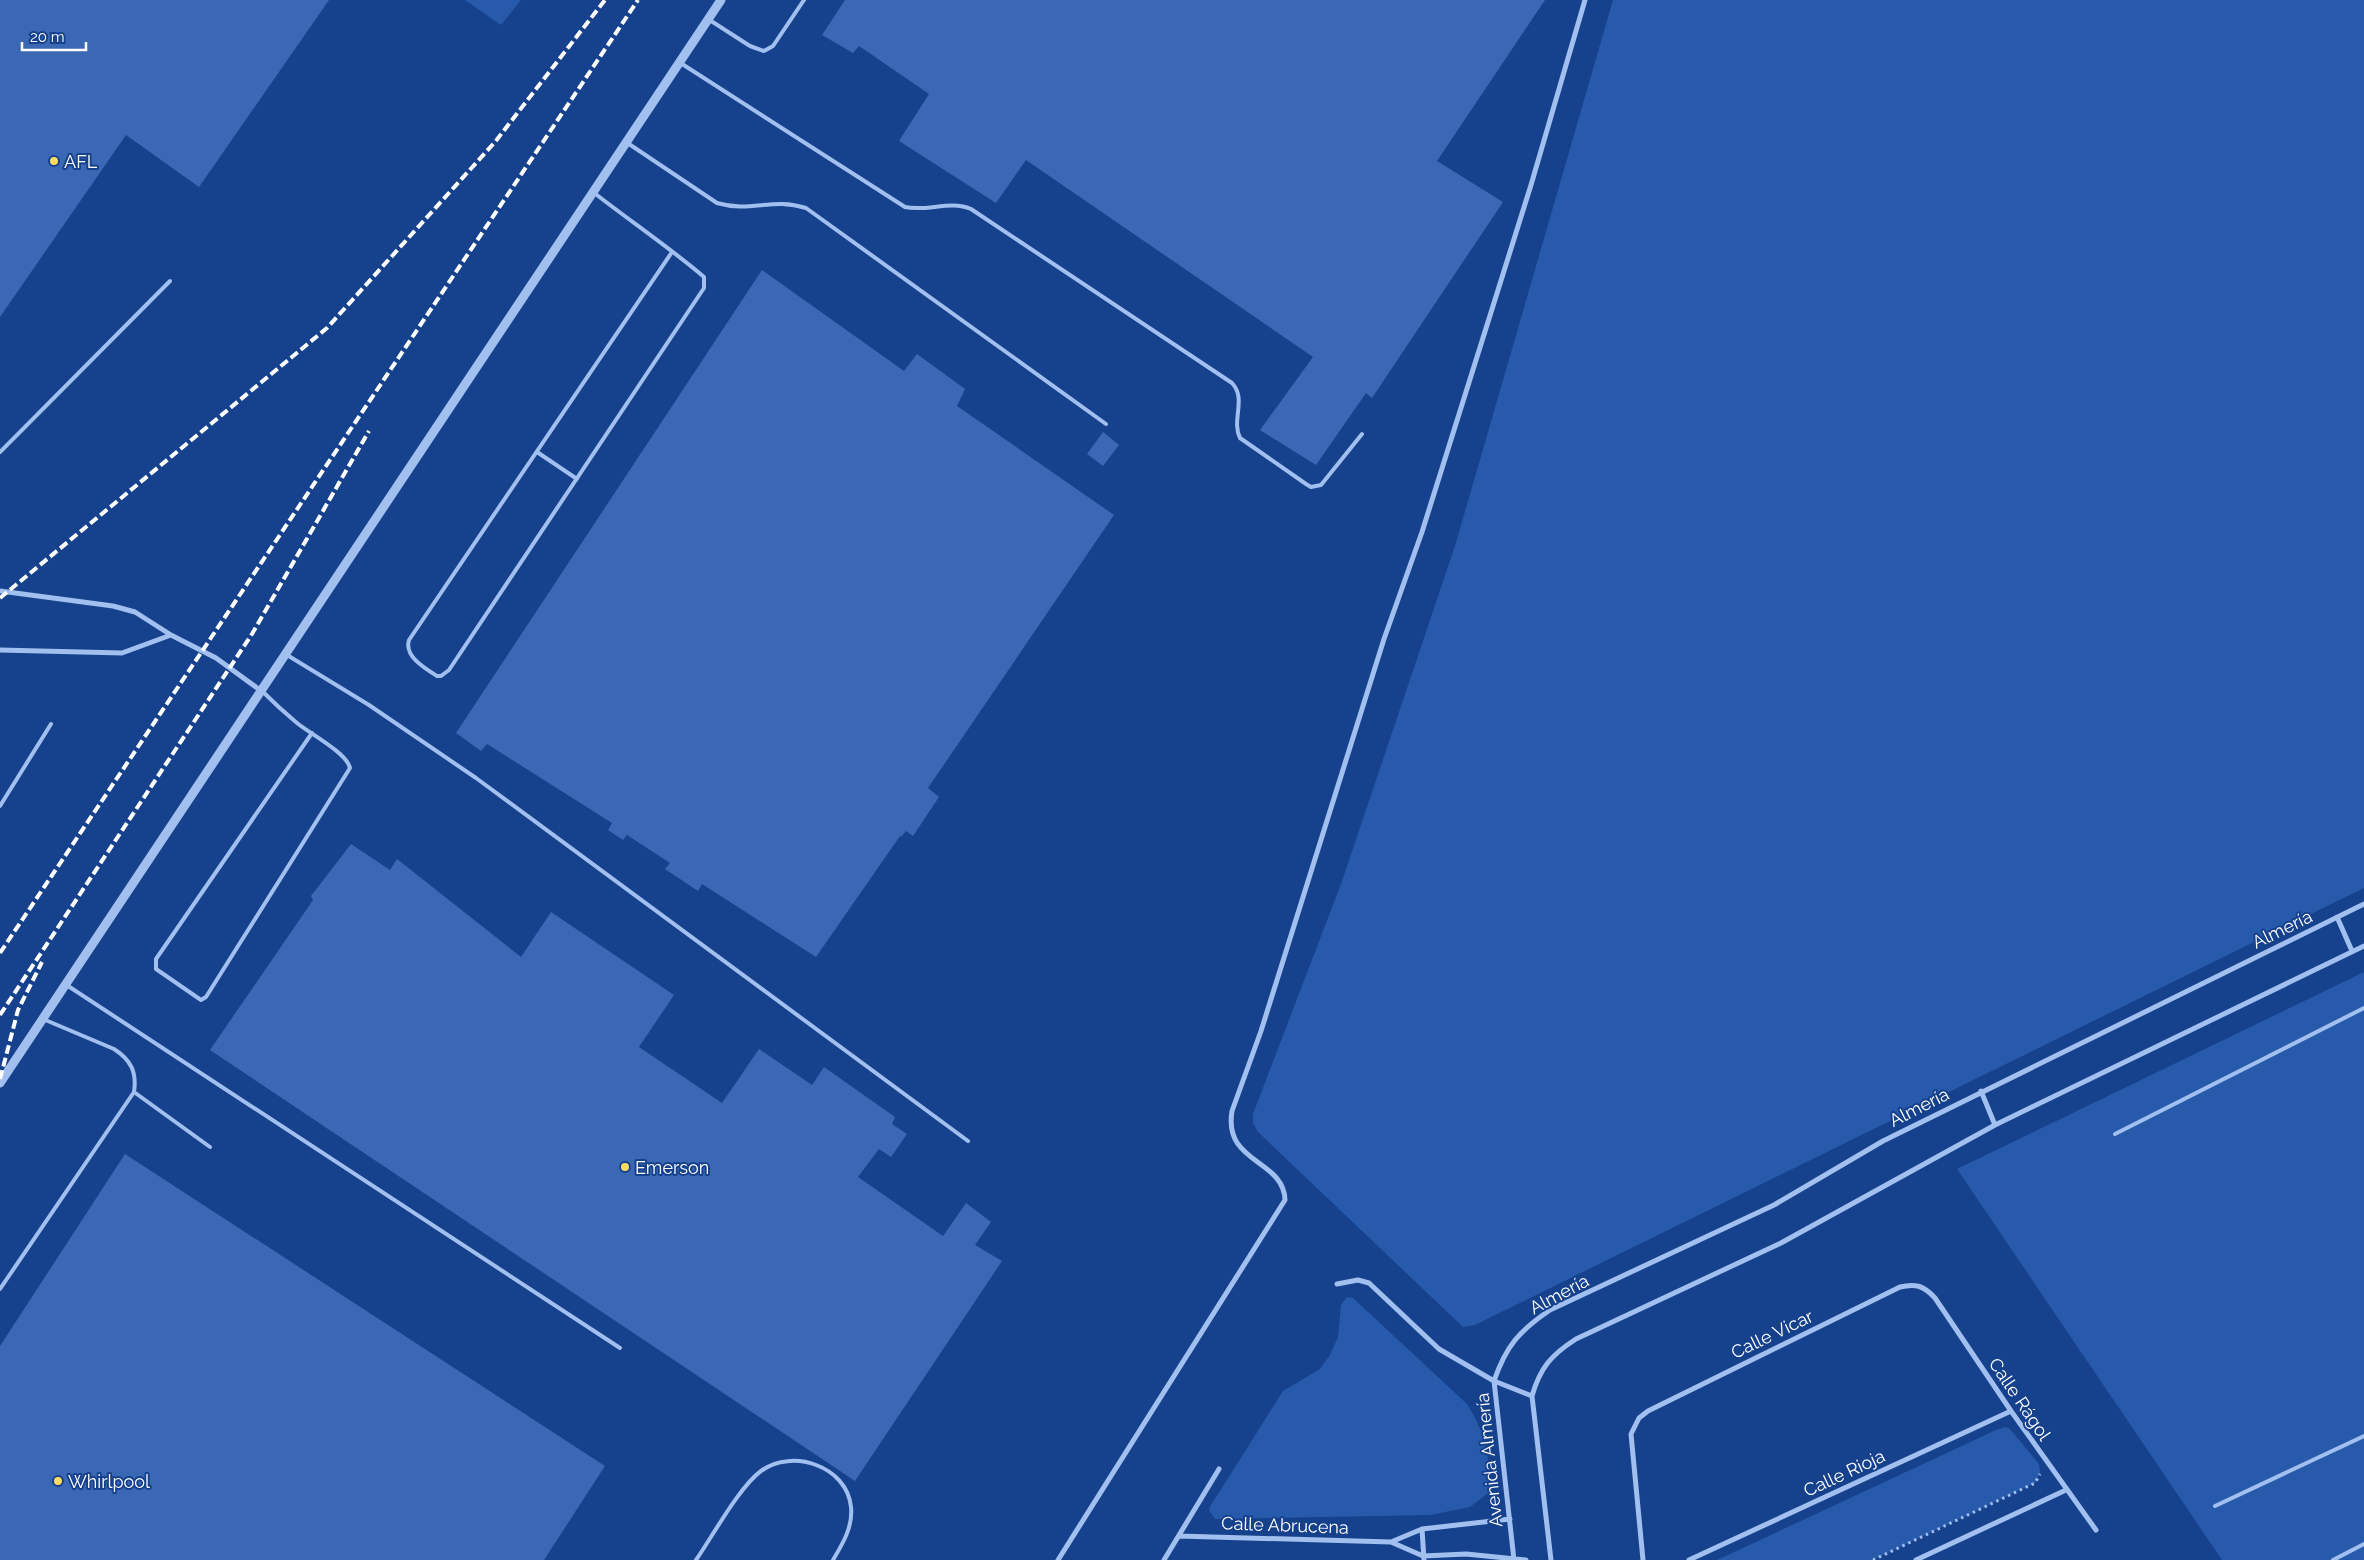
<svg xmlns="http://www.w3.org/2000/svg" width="2364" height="1560" viewBox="0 0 2364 1560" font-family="Raleway,sans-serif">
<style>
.green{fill:#285aac}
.building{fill:#3a68b4}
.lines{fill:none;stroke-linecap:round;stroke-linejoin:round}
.path{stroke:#a1bfef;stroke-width:3;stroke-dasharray:2.5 4;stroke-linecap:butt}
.service{stroke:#a1bfef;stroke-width:4}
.minor{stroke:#a1bfef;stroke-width:5}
.tertiary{stroke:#a1bfef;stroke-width:9}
.rail{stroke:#fff;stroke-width:4;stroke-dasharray:9 4;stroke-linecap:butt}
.poi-dot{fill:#ffdc5f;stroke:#16418d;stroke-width:2}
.labels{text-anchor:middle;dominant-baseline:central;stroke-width:4;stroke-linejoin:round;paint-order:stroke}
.poi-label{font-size:18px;fill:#fff;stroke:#16418d;text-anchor:start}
.street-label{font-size:18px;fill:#fff;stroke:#16418d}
</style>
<rect width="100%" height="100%" fill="#16418d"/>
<path class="green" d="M465 0H521L501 25Z
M1613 0H2364V888L1475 1325 1463 1327 1258 1132 1253 1123V1114L1341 884 1455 546Z
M2364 972V1560H2222L1957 1169Z
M1347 1297 1353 1298 1467 1404C1486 1434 1491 1458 1488 1493L1470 1507 1430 1515 1215 1519 1209 1510 1211 1505 1283 1391 1320 1369 1330 1355 1338 1337 1341 1305Z
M2006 1427 2010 1429 2039 1464 2040 1473 2035 1483 1873 1560H1717L1996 1430Z"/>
<path class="building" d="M0 0H329L199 187 126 135 0 317Z
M845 0H1545L1437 161 1503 202 1372 398 1366 393 1316 465 1260 430 1313 357 1026 160 996 203 899 141 929 94 859 46 853 53 822 35Z
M762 270 904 371 917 354 965 389 957 406 1114 515 928 788 939 797 913 836 906 831 901 837 900 836 816 957 702 884 698 891 665 869 670 863 627 835 623 840 608 830 612 823 487 744 481 751 456 733Z
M1103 432 1119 445 1103 466 1087 454Z
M351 844 390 870 397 859 521 957 551 912 674 995 639 1047 722 1103 759 1049 812 1085 824 1067 895 1117 892 1124 907 1134 891 1157 879 1149 858 1177 943 1236 966 1203 991 1222 975 1245 1002 1261 855 1481 210 1050 313 900 311 896Z
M125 1154 605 1466 544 1560H0V1346Z"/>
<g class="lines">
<path class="path" d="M1873 1560 2035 1483 2040 1474"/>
<path class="service" d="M708 19 750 46 764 51 773 46 804 0
M679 62 905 207C927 212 950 200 971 209L1232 383C1247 399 1231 420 1240 438L1306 484 1311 487 1321 485 1362 434
M626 142 717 203C751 213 772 197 806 208L1106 424
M593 192C630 221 669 247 704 277V288L449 670 441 676H437C424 668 404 656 409 640L672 252
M0 452 170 281
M537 452 577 479
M287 655 369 705 476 778 968 1141
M262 691C273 702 285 713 297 723 309 733 347 753 350 768L206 997 201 1000 156 969V959L312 733
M0 806 51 724
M65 984 620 1348
M134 1092 210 1147
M2115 1134 2364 1008
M0 1289 134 1092C137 1072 131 1060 114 1049L43 1019
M2215 1506 2364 1436
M696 1560C712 1537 740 1486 761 1471 792 1448 847 1466 851 1507 853 1527 843 1543 833 1560
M2333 1560 2364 1544"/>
<path class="minor" d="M0 591 113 606 135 612 171 635 216 658 260 690
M0 650 122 653 171 635
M2337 917 2352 951
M1981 1091 1995 1125
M1337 1284 1358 1280 1369 1283 1439 1349 1494 1381 1532 1396
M1422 1529 1424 1560
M1179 1536 1391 1542 1423 1556 1466 1554 1526 1560
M1391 1542 1422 1529 1510 1519
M1058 1560 1285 1200C1284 1159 1223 1164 1232 1111L1261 1031 1384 639 1422 532 1531 185 1585 0
M1164 1560 1219 1469
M1514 1560 1494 1381C1506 1346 1519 1331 1550 1310L1774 1205 1883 1141 2364 904
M1551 1560 1532 1396C1540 1368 1551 1355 1576 1339L1781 1243 1995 1125 2364 946
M1643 1560 1631 1434 1639 1418 1648 1411 1900 1287C1916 1283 1924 1286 1935 1298L2011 1411 2096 1530
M1689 1560 2011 1411
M1916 1560 2066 1490"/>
<path class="tertiary" d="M0 1083 721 0"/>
<path class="rail" d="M0 598 327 328 495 142 605 0
M0 953 638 0
M0 1015 252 634 369 431
M0 1079 18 1010 42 962"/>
</g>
<g class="poi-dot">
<circle cx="54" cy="161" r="5"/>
<circle cx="625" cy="1167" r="5"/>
<circle cx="58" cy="1481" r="5"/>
</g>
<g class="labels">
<g class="poi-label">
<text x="64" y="161">AFL</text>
<text x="635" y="1167">Emerson</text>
<text x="68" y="1481">Whirlpool</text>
</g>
<g class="street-label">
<text transform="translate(2282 929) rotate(-26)">Almería</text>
<text transform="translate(1919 1107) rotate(-27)">Almería</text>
<text transform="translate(1559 1294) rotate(-28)">Almería</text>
<text transform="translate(1772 1334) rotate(-26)">Calle Vicar</text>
<text transform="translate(2020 1399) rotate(56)">Calle Rágol</text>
<text transform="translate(1489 1460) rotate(-96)">Avenida Almería</text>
<text transform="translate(1844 1473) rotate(-25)">Calle Rioja</text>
<text transform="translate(1285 1525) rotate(2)">Calle Abrucena</text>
</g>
</g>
<path d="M22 42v8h64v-8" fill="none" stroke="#ffffff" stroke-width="2.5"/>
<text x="30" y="42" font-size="15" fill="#ffffff" stroke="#16418d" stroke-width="4" paint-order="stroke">20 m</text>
</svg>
